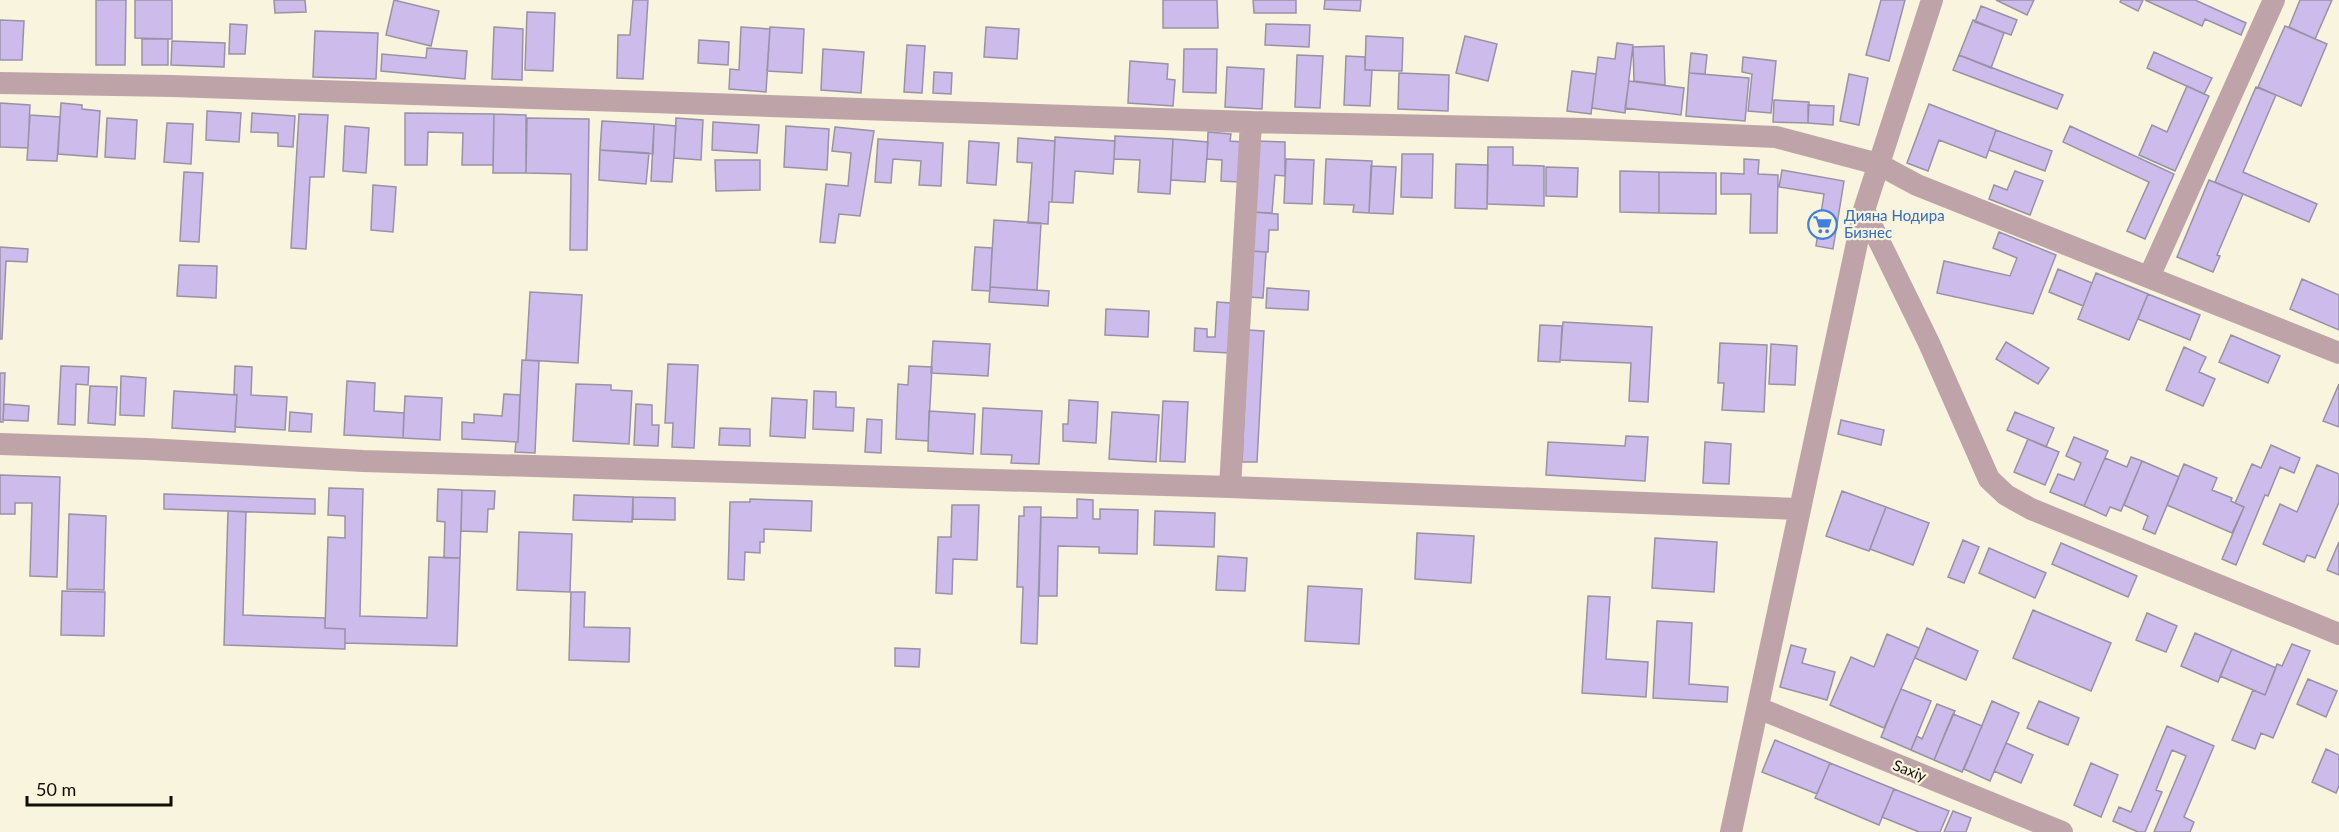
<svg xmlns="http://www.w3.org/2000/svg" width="2339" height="832" viewBox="0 0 2339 832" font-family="Lato,sans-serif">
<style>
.building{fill:#ccbbeb;stroke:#9992a6;stroke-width:1.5}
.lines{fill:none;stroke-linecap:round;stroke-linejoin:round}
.minor{stroke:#bea4a8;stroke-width:22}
.labels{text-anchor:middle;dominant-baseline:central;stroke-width:4.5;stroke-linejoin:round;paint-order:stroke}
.shop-label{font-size:15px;fill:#366cbe;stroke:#f8f4dd;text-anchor:start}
.street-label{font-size:15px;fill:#0f0d06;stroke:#f8f4dd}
</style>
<rect width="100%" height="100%" fill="#f8f4dd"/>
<path class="building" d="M96 0H126L125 65H96Z
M135 0H172V39L135 38Z
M274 0H305L306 12 275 13Z
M394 0 439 11 431 46 386 35Z
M633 0H648L643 79 617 78 618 35H630Z
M1163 0H1217L1218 28H1163Z
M1253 0H1296V13H1254Z
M1325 0H1361L1360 11 1324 9Z
M1881 0H1905L1889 61 1866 55Z
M1996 0H2034L2027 15Z
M2121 0H2143L2138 11 2120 2Z
M2145 0H2195L2246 23 2241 35 2205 19 2202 26Z
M2300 0H2332L2315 39 2289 27Z
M1981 6 2017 20 2011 35 1975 22Z
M527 12 555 13 553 71 525 70Z
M0 20 24 21 22 60H0Z
M1973 20 2004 33 1991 68 1959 55Z
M230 24 247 25 245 54H229Z
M1266 24 1310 25 1309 47 1265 45Z
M2285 26 2327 44 2301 106 2258 87Z
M494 27 523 29 522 80 492 79Z
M741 27 770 29 766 92 729 89 730 69 739 70Z
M770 27 804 29 802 73 767 71Z
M986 27 1019 29 1017 59 984 57Z
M315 31 378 33 376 79 313 77Z
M1366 36 1403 38 1402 71 1365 70Z
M1465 36 1497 44 1488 81 1456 73Z
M142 39H168V65H142Z
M699 40 729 42 728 65 698 63Z
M172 41 225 43 224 67 171 65Z
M1617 43 1633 45 1625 113 1592 108 1598 57 1615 59Z
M907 45 925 46 922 93 904 92Z
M1664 46 1665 85 1634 81 1633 47Z
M427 48 467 51 465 79 381 71 382 54 426 58Z
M823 49 864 52 861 93 821 90Z
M1184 49H1217L1216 93 1183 92Z
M2154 52 2212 78 2204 94 2147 68Z
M1691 53 1707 55 1705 74 1689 73Z
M1297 55 1323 56 1320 108 1295 107Z
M1959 55 2063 95 2057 109 1953 70Z
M1346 56 1365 57V70H1372L1370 106 1344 105Z
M1743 57 1776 61 1771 113 1748 111 1752 74 1742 72Z
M1130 61 1168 64 1167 79 1175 80 1173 106 1128 103Z
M1227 67 1264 69 1262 109 1225 107Z
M1572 71 1596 74 1591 114 1567 111Z
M934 72 952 73 951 94 933 93Z
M1399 73 1449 75 1448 111 1398 109Z
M1689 73 1749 78 1745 121 1686 116Z
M1849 74 1868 78 1859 125 1840 121Z
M1629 81 1684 88 1681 115 1625 108Z
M2187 86 2209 96 2175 171 2139 155 2152 125 2167 132Z
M2256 87 2276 95 2243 172 2317 204 2309 222 2215 182Z
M1774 100 1809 102 1808 123 1773 122Z
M0 103 30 105 28 148 0 147Z
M61 103 82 105V109L100 111 97 157 58 154Z
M1929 104 1996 130 1986 158 1939 140 1928 171 1907 163Z
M1808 105 1834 106 1833 125 1808 123Z
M207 111 241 113 239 142 206 140Z
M252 113 295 116 293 147 278 146V133L251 132Z
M405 113 494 114 493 165H462L463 133 428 132 427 165H405Z
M299 114 328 115 324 177H310L306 249 291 248Z
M494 114 526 115V173H493Z
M30 115 60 117 57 161 27 160Z
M107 118 137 120 135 159 105 157Z
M527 118 589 119 587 250H570L571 174 526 173Z
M676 118 703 120 701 160 674 158Z
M602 121 654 124 653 154 600 150Z
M713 122 759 125 757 153 712 150Z
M167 123 193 124 191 164 164 162Z
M654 124 676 126 672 182 651 181Z
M345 126 369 128 366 173 343 171Z
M786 126 829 129 827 170 784 167Z
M2070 126 2174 174 2145 239 2127 231 2149 182 2063 142Z
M835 127 874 131 860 216 839 214 835 243 820 242 826 184 848 186 851 153 832 151Z
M1996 130 2052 151 2045 171 1989 150Z
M1208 132 1231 134 1230 141 1242 142 1239 182 1221 181 1222 160 1207 159Z
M1115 136 1173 139 1170 194 1138 192 1140 160 1114 159Z
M1055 137 1115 141 1113 174 1075 171 1073 203 1052 202Z
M1018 138 1055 141 1052 202H1049L1048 224 1028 223 1032 163 1017 162Z
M878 139 943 143 941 186 919 185 921 161 893 159 891 183 875 182Z
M1173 139 1208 142 1205 182 1171 180Z
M969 141 999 143 996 185 967 183Z
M1256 141 1285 142V176L1275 175 1272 213 1252 212Z
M1488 147H1513V165L1544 166V206L1487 204Z
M600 150 649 153 646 184 599 180Z
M1402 154H1433L1432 198 1401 197Z
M1286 159 1314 160 1312 204 1284 203Z
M1326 159 1372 161 1369 213 1353 212 1354 205 1324 204Z
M1744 159 1759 160 1758 174 1778 175 1777 233H1750L1751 194H1721V173L1744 174Z
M715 160H760V190L716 191Z
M1456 164 1488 165 1487 209 1455 208Z
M1371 166 1396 167 1393 214 1369 213Z
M1546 167 1578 168 1577 197 1546 196Z
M1782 170 1844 181 1833 249 1816 246 1824 194 1779 187Z
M1620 171 1659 172V213L1620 212Z
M2015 171 2043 181 2030 215 1989 199 1994 185 2007 190Z
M184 172 203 173 199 242 180 241Z
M1659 172 1716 173V214L1659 213Z
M2209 180 2243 194 2217 255 2220 256 2213 272 2177 257Z
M373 185 396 187 393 232 371 230Z
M1252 212 1278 214V230H1269L1268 252 1250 251Z
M994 220 1041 223 1037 290 990 287Z
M1999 232 2056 255 2033 314 1937 293 1944 261 2010 276 2017 258 1993 248Z
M0 247 28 249 27 262 6 261 2 339H0Z
M975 247 992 248 990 291 972 290Z
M1250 251 1266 252 1263 298 1248 297Z
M179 265 217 266 216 298 177 296Z
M2058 269 2092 283 2083 306 2049 292Z
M2096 273 2148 294 2129 340 2078 319Z
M2302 279 2339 295V330L2290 309Z
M990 287 1049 291 1048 306 989 302Z
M1267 288 1309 291 1308 310 1266 308Z
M530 292 582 295 578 363 526 360Z
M2148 294 2200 315 2190 340 2138 319Z
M1217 302 1231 303 1229 353 1194 351 1195 328 1207 329V337H1215Z
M1106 309 1149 311 1148 337 1105 335Z
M1563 322 1652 327 1648 402 1629 401 1631 363 1560 360Z
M1540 325 1562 326 1560 362 1538 361Z
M1248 330 1264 331 1257 462H1242Z
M2231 335 2280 356 2268 383 2219 362Z
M933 341 990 344 988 376 931 373Z
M2006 342 2049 368 2038 384 1996 359Z
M1720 343 1767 345 1764 412 1722 410 1724 383H1718Z
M1771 344 1797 346 1795 385 1769 384Z
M2184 347 2206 357 2199 372 2215 379 2203 406 2166 390Z
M522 360 539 361 535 453 515 452 516 442H518Z
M668 364 698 365 694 448 672 447 673 423H665Z
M61 366 89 367 88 385 76 384 75 425 58 424Z
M235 366 252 367 251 395 287 397 285 430 235 427 237 395 234 394Z
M909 366 932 367 928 441 896 439 898 384 908 385Z
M0 373H5L3 422H0Z
M121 376 146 378 144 416 120 415Z
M347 381 375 383 374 411 404 413 403 438 344 435Z
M576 384 611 385V390L632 391 629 444 573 441Z
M2339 384V427L2323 421Z
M90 386 117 387 115 425 88 423Z
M174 391 237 395 235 432 172 428Z
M814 391 836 392V407L854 408 853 431 813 429Z
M504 394 520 395 518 442 462 439V422L474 423V414L502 416Z
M405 396 442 398 440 440 403 438Z
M772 398 807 400 805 438 770 436Z
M1069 400 1098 402 1096 443 1063 441V424H1068Z
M1163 401 1188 402 1185 462 1160 461Z
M4 404 29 406 28 421 3 420Z
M636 404 652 405V425H659L658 446 634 445Z
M983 408 1042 411 1039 464 1011 463 1012 455 981 454Z
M929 411 975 414 973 454 928 451Z
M290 412 312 414 311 432 289 431Z
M1112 412 1159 415 1156 462 1109 459Z
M2015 412 2054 428 2046 447 2007 430Z
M867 419 882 420 881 453 865 452Z
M1841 420 1884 430 1881 445 1838 434Z
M720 428 750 429V446L719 445Z
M1626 436 1648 437 1645 481 1546 475 1548 442 1625 446Z
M2074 437 2108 451 2084 506 2050 492 2058 474 2074 480 2081 463 2066 456Z
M2028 439 2059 452 2045 485 2014 472Z
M1705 442 1731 444 1729 484 1703 483Z
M2271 445 2300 458 2294 473 2280 467 2268 496 2265 495 2236 565 2222 559 2244 507 2235 503 2252 464 2261 468Z
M2131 457 2142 461 2121 511 2110 507 2106 516 2084 506 2105 458 2127 467Z
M2142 461 2179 477 2155 534 2143 529 2148 516 2124 505Z
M2184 464 2217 478 2212 490 2232 498 2231 501 2244 507 2232 533 2167 505Z
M2317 465 2339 474V502L2315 558 2307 555 2304 562 2263 544 2280 504 2297 512Z
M0 475 60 477 57 577 30 576 32 503H15V514H0Z
M329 488 363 489 360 616 427 618 429 557 460 558 457 646 345 643V629L325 628 328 537 345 538V516L328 515Z
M438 489 462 490 460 558H444L445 522 437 521Z
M462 490 495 491 494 509H488L487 532 461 531Z
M1842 491 1886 507 1869 551 1826 536Z
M164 494 315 499V514L164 509Z
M574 495 633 497 632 522 573 520Z
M633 497 675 498V520L633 519Z
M750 499 812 501 811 531 764 529V542H760V553L745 552 744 580 728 579 730 502H750Z
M1077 499 1093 500V519H1100V509L1138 510 1137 554 1099 553V547L1058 546 1057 596H1039L1041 517 1077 518Z
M952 505H979L977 560 953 559 952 594 936 593 938 537H951Z
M1024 507H1041L1037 644 1021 643 1023 587H1017L1019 516H1024Z
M1886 507 1929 523 1913 565 1870 549Z
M228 511 246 512 243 615 325 618V628L345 629V649L224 645Z
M1155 511 1215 513 1214 547 1154 545Z
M69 514 106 516 104 590 67 589Z
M519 532 572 534 570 592 517 590Z
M1417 533 1474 536 1471 583 1415 579Z
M1655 538 1717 542 1714 592 1652 588Z
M1963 540 1979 547 1964 583 1948 577Z
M2339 542V575L2327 570Z
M2061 543 2137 576 2128 597 2052 564Z
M1989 548 2046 573 2035 598 1979 573Z
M1218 556 1247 558 1245 591 1216 590Z
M1308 586 1362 589 1359 644 1305 641Z
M62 591 105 592 104 636 61 635Z
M571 592H585L584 627 630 628 629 662 569 660Z
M1588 596 1610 597 1606 659 1648 662 1646 697 1582 693Z
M2033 610 2111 643 2091 691 2013 658Z
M2147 613 2177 626 2166 652 2136 640Z
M1657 621 1692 623 1689 684 1728 687 1727 702 1653 698Z
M1927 628 1978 651 1966 680 1915 658Z
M2195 633 2232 649 2218 682 2181 666Z
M1887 634 1919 648 1884 728 1830 705 1851 657 1874 667Z
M2292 644 2310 651 2273 738 2261 733 2255 749 2232 740 2253 690 2265 695 2277 664 2282 666Z
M1791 645 1806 649 1802 663 1835 672 1827 700 1780 687Z
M895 648 920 649 919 667 895 666Z
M2232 649 2276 668 2265 695 2220 676Z
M2308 679 2337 691 2326 717 2297 704Z
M1901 689 1931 701 1911 750 1881 737Z
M1992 701 2019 713 1990 781 1964 769Z
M2039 701 2079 718 2068 745 2027 728Z
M1937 704 1955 711 1934 760 1911 750 1917 736 1922 739Z
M1953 714 1982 726 1962 772 1934 760Z
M2167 726 2214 746 2184 817 2194 822 2190 832H2154L2186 756 2172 750 2156 790 2162 792 2145 832H2138L2113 821 2119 807 2131 812Z
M1775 740 1830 763 1817 794 1762 772Z
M2006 743 2033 755 2021 783 1994 771Z
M2326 749 2339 755V786L2336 793 2312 782Z
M1830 763 1894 789 1879 825 1815 798Z
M2091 763 2118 775 2101 817 2074 805Z
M1894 789 1949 811 1940 832H1919L1882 817Z
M1953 811 1971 818 1966 832H1944Z"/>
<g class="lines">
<path class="minor" d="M0 83 172 86 1251 122 1585 129 1776 137 1878 164 1917 185 2339 353
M1864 210 1929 343 1989 479 2006 495 2031 509 2339 634
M2149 277 2274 0
M0 444 147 449 363 461 1230 487 1799 509
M1230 487 1251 122
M1758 708 2062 832
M1731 832 1864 210 1932 0"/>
</g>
<defs>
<symbol id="supermarket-ring" viewBox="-11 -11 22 22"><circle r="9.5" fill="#f8f4dd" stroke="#3f7fe0" stroke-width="1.5"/><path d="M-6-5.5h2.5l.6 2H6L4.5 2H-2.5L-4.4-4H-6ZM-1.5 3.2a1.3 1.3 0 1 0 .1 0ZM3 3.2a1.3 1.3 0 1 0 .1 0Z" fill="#3f7fe0"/></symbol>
</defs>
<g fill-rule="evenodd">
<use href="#supermarket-ring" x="1806" y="208" width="33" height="33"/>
</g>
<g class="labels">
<g class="shop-label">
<text x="1844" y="215">Дияна Нодира<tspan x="1844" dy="17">Бизнес</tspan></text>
</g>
<g class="street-label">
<text transform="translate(1910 770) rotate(22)">Saxiy</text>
</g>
</g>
<path d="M27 796v9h144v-9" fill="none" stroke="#0f0d06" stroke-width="3"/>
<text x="36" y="796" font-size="18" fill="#0f0d06" stroke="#f8f4dd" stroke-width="4.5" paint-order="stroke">50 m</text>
</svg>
